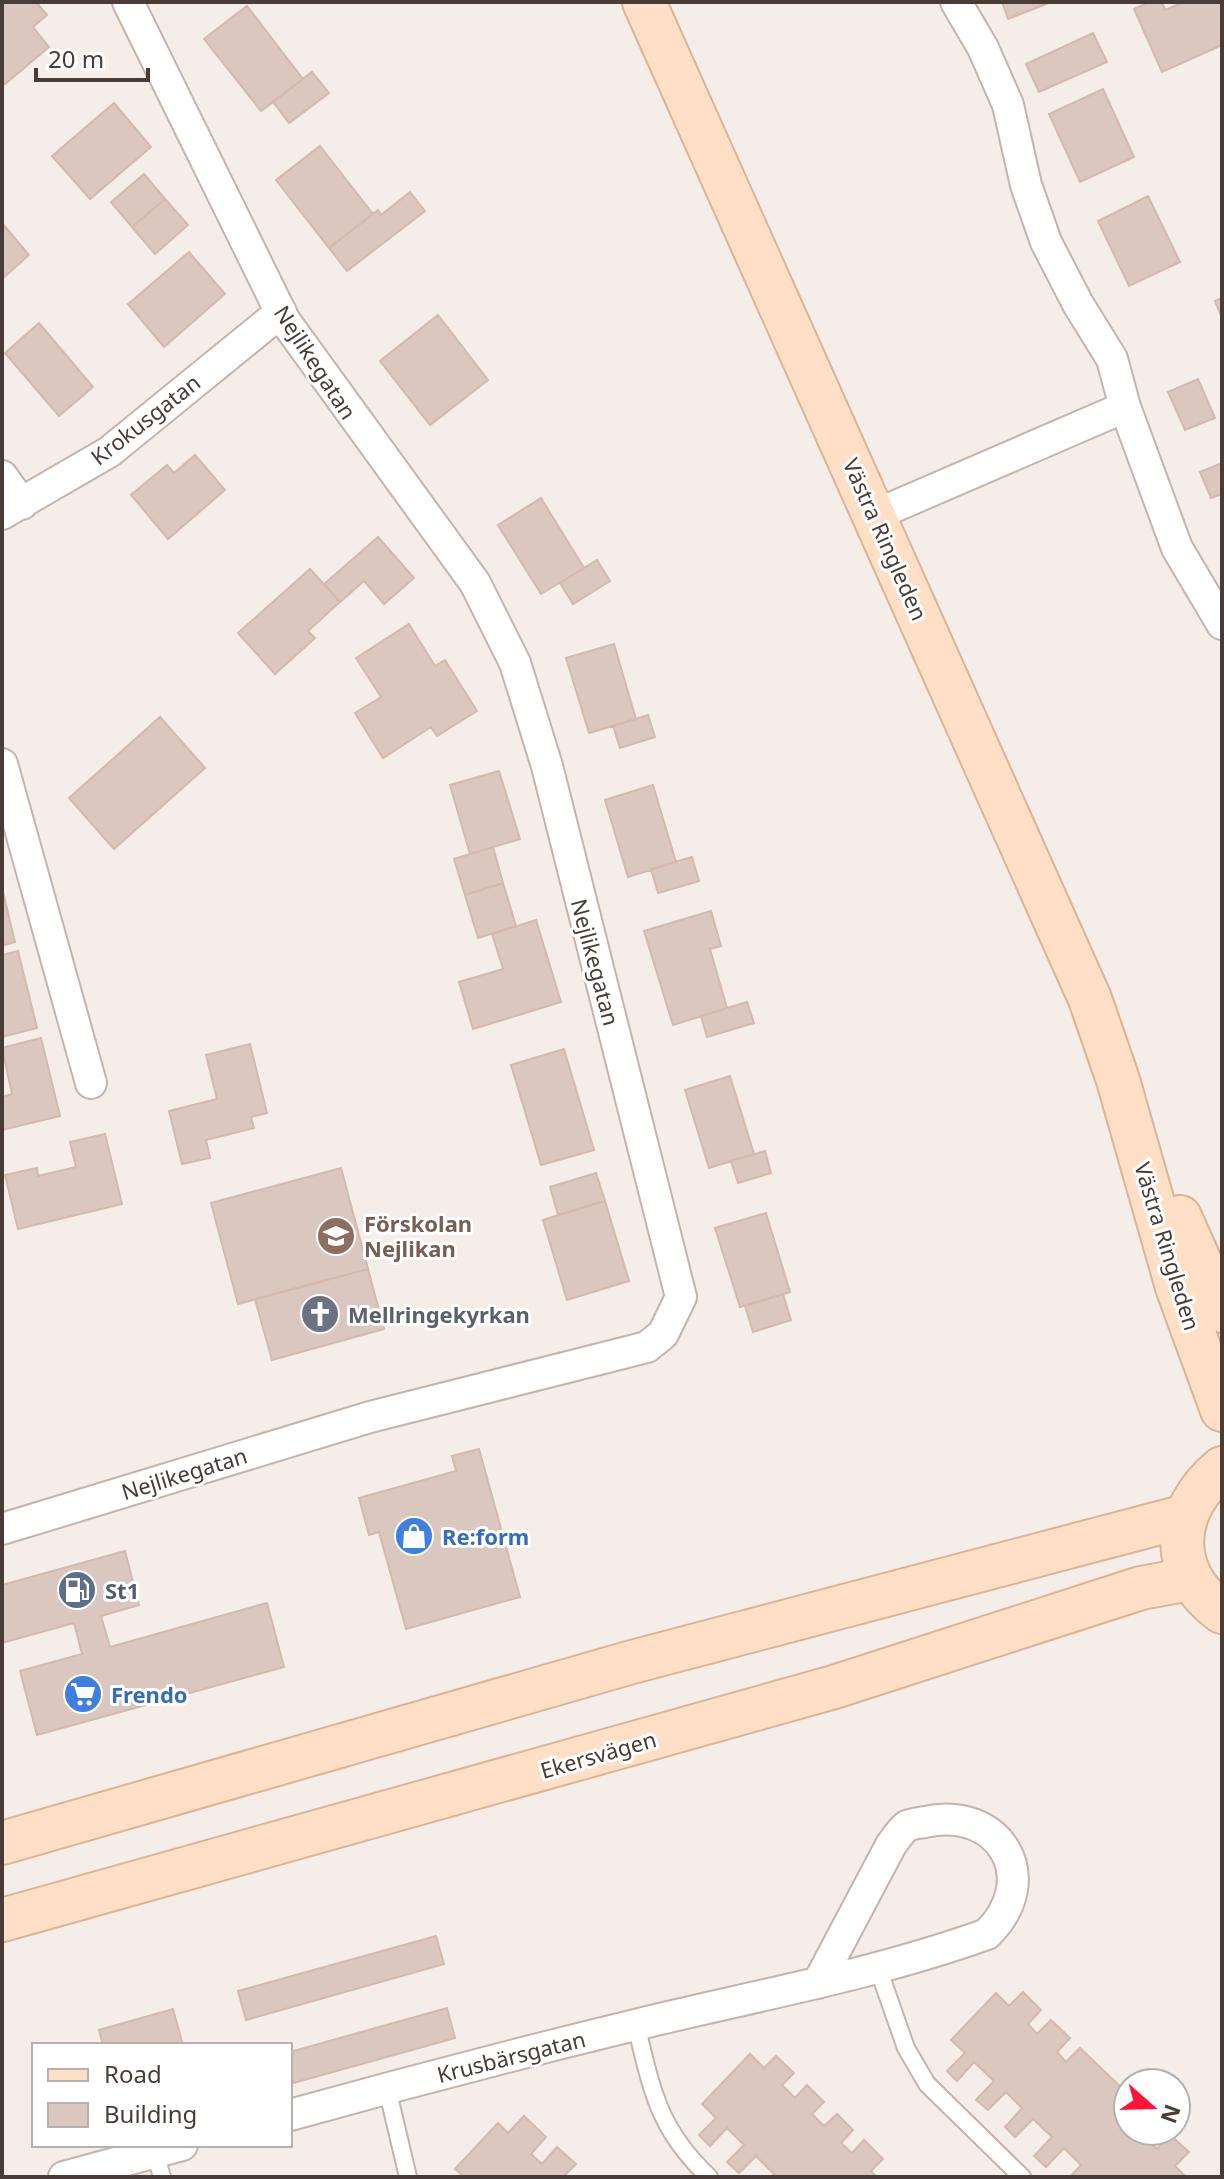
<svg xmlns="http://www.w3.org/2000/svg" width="1224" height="2179" viewBox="0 0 1224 2179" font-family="'Noto Sans',sans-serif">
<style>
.building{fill:#dac7bf;stroke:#d3b9ae;stroke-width:2}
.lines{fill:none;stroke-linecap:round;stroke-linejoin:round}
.lane-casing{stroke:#c4b4ac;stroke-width:20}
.street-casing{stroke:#c4b4ac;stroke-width:34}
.secondary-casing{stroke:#dbb396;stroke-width:46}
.lane{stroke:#fff;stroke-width:16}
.street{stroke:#fff;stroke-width:30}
.secondary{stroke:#ffe0c7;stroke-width:42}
.labels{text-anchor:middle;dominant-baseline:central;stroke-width:6;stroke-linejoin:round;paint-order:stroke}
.street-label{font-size:22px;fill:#493b36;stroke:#fff}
.education-label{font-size:22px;font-weight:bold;fill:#785e54;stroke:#fff;text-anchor:start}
.worship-label{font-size:22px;font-weight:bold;fill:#5b616d;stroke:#fff;text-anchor:start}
.shop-label{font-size:22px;font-weight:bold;fill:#366cbe;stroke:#fff;text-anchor:start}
.service-label{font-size:22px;font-weight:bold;fill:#4e5e75;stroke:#fff;text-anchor:start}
</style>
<rect width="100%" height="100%" fill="#f5ede7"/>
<path class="building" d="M2 2H36L47 15 33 27 49 47 5 84 2 80Z
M1002 2H1051L1008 19Z
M1149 2H1162L1165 10 1184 2H1222V45L1162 72 1134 9Z
M247 6 303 79 261 111 204 39Z
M1093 33 1107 62 1039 92 1026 64Z
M312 72 329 93 289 123 273 102Z
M1103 89 1134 157 1080 182 1049 114Z
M114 103 151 147 90 199 52 156Z
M320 146 373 214 329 248 276 180Z
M144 174 165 199 132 227 111 202Z
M410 192 425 211 347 271 329 248 378 210 381 215Z
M1148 196 1180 262 1129 286 1098 221Z
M165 199 188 225 155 254 132 227Z
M2 223 29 255 2 279Z
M189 252 225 294 164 347 128 304Z
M1222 298V318L1215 301Z
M438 315 488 380 430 425 380 361Z
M39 323 93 387 59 416 5 353Z
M1198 379 1215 418 1185 430 1168 392Z
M195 455 225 490 168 539 131 495 167 465 174 473Z
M1222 463V494L1211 498 1200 472Z
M541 498 584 568 541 594 498 525Z
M378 537 414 578 384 604 364 581 340 602 324 584Z
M597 560 610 581 573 604 560 583Z
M310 569 340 602 308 631 315 638 275 674 238 633Z
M409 624 435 666 445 660 477 711 437 736 431 727 383 758 355 713 381 697 356 658Z
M614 644 636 719 589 733 566 658Z
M648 715 655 737 620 748 613 726Z
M160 717 205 768 114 849 69 798Z
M499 771 520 839 470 854 450 785Z
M653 785 676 862 628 877 605 800Z
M493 847 503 883 465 895 454 859Z
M692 857 699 881 658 893 651 869Z
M503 883 516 926 478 938 465 895Z
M2 888 15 942 2 946Z
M711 911 721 946 710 949 727 1008 673 1025 644 931Z
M536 920 561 1002 473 1029 459 982 503 969 492 934Z
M18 951 37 1028 2 1037V955Z
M747 1002 754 1023 707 1037 701 1016Z
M41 1038 60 1116 2 1130V1097L12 1094 2 1048Z
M250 1044 267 1113 251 1117 254 1128 206 1140 210 1158 182 1164 169 1111 217 1099 206 1055Z
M564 1049 594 1150 541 1165 511 1065Z
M730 1076 754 1154 709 1168 685 1090Z
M105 1134 122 1204 18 1229 5 1175 37 1168 38 1176 76 1167 70 1142Z
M765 1151 771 1173 738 1183 731 1161Z
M341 1168 368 1269 238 1304 211 1203Z
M596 1173 605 1201 558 1215 550 1187Z
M605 1201 629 1281 567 1300 543 1220Z
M766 1213 790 1292 740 1307 715 1228Z
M368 1269 384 1329 272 1360 255 1299Z
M783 1294 791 1320 753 1332 745 1306Z
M479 1449 520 1597 406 1629 379 1532 369 1535 359 1498 456 1471 452 1456Z
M125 1551 139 1605 101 1616 110 1647 267 1603 284 1667 37 1735 20 1671 82 1654 74 1623 2 1643V1585Z
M436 1936 444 1964 246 2020 238 1991Z
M1023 1992 1041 2010 1028 2024 1037 2034 1051 2020 1070 2038 1057 2052 1066 2062 1080 2048 1128 2094V2100L1118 2111 1128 2121V2131H1150L1144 2137 1157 2149 1170 2135 1189 2152 1175 2166 1186 2177H1070L1081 2165 1064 2148 1046 2167 1034 2156 1052 2137 1033 2119 1015 2137 1005 2127 1022 2108 1006 2092 988 2110 976 2100 994 2081 974 2062 957 2081 947 2071 965 2053 951 2040 996 1993 1009 2006Z
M447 2008 455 2038 290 2084V2052Z
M173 2009 183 2045H103L99 2030Z
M750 2054 764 2068 776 2056 794 2073 782 2085 795 2098 807 2085 824 2102 812 2114 824 2126 837 2114 853 2130 841 2143 852 2153 864 2140 883 2159 871 2171 877 2177H771L774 2174 756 2156 739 2173 727 2162 744 2145 727 2128 710 2146 699 2135 716 2118 702 2104Z
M524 2116 546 2137 531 2154 542 2164 557 2147 576 2164 563 2177H464L455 2169 498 2123 508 2133Z"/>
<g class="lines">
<defs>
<path id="lane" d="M878 1968 906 2048 927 2084 1022 2177
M636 2025C652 2090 658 2129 709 2177
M387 2088 408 2177
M155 2153 162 2177"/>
<path id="street" d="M956 2 983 48 1008 105 1026 185 1046 242 1078 304 1112 359 1125 407 1177 548 1222 624
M2 476 22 504
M2 514 109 452 281 312
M875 515 1125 407
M2 764 91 1083
M2 1529 370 1417 647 1347 663 1334 681 1297 547 766 515 663 475 583 285 321 128 2
M290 2115C405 2083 520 2053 635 2025 753 1996 873 1975 987 1934 1044 1878 999 1805 925 1822 920 1823 911 1824 907 1826 901 1830 895 1840 891 1845L818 1983
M64 2177 182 2145"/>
<path id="secondary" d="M644 2 1090 999 1118 1080 1177 1287 1222 1410
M1180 1217 1222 1311
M1222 1468C1171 1510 1167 1572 1222 1612
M2 1843 632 1662 1186 1516
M2 1920 834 1687 1141 1588 1190 1579"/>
</defs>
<use href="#lane" class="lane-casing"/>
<use href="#street" class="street-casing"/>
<use href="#secondary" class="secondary-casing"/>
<use href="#lane" class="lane"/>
<use href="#street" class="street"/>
<use href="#secondary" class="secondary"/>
</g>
<defs>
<symbol id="school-disc" viewBox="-11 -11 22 22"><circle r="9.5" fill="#8d6e63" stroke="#fff"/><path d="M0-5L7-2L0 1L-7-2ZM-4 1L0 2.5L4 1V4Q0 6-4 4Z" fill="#fff"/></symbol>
<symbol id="church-disc" viewBox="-11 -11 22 22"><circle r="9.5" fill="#6b7280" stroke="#fff"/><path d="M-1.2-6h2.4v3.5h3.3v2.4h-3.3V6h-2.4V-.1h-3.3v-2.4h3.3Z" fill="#fff"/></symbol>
<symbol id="shop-disc" viewBox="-11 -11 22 22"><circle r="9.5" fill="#3f7fe0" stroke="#fff"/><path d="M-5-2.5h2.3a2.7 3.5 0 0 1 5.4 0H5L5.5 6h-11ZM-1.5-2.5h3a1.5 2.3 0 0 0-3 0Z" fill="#fff"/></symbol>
<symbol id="fuel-disc" viewBox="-11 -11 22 22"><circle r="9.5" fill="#5c6f8a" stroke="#fff"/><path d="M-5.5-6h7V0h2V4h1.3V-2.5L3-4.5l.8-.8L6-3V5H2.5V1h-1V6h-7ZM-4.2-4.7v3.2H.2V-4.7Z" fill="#fff"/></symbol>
<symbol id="supermarket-disc" viewBox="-11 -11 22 22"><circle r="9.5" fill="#3f7fe0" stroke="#fff"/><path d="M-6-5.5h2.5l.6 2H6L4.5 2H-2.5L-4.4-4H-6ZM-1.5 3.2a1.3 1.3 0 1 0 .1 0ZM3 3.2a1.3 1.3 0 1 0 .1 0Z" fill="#fff"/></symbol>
</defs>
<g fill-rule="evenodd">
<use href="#school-disc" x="314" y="1214" width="44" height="44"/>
<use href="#church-disc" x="298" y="1292" width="44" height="44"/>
<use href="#shop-disc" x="392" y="1514" width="44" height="44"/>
<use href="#fuel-disc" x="55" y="1568" width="44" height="44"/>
<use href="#supermarket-disc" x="61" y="1672" width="44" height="44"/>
</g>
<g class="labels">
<g class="street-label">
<text transform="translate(316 362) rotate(57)">Nejlikegatan</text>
<text transform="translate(145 419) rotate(-38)">Krokusgatan</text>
<text transform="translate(886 539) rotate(66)">Västra Ringleden</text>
<text transform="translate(596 962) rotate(75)">Nejlikegatan</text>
<text transform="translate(1168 1246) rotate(73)">Västra Ringleden</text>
<text transform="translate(184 1473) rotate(-17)">Nejlikegatan</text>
<text transform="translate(598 1754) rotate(-16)">Ekersvägen</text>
<text transform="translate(511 2056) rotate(-14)">Krusbärsgatan</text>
</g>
<g class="education-label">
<text x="364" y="1223">Förskolan<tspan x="364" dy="25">Nejlikan</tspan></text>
</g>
<g class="worship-label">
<text x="348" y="1314">Mellringekyrkan</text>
</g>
<g class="shop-label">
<text x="442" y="1536">Re:form</text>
<text x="111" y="1694">Frendo</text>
</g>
<g class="service-label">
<text x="105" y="1590">St1</text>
</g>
</g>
<rect width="1224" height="2179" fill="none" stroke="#493b36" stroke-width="8"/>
<rect x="32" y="2043" width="260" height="104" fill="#ffffff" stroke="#b6b1af" stroke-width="2"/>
<rect x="48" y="2069" width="40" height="12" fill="#ffe0c7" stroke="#b6b1af" stroke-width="2"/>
<text x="104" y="2083" font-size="24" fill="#493b36">Road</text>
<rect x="48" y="2103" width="40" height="24" fill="#dac7bf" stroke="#b6b1af" stroke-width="2"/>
<text x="104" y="2123" font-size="24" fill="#493b36">Building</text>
<g transform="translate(1152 2107) rotate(110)"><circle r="38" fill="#ffffff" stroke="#b6b1af" stroke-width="2"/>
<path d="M0-6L14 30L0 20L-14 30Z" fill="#ff1439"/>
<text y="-12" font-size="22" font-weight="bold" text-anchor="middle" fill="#493b36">N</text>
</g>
<path d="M36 68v12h112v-12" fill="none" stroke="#493b36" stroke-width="4"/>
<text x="48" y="68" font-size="24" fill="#493b36" stroke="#ffffff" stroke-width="6" paint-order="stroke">20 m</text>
</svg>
